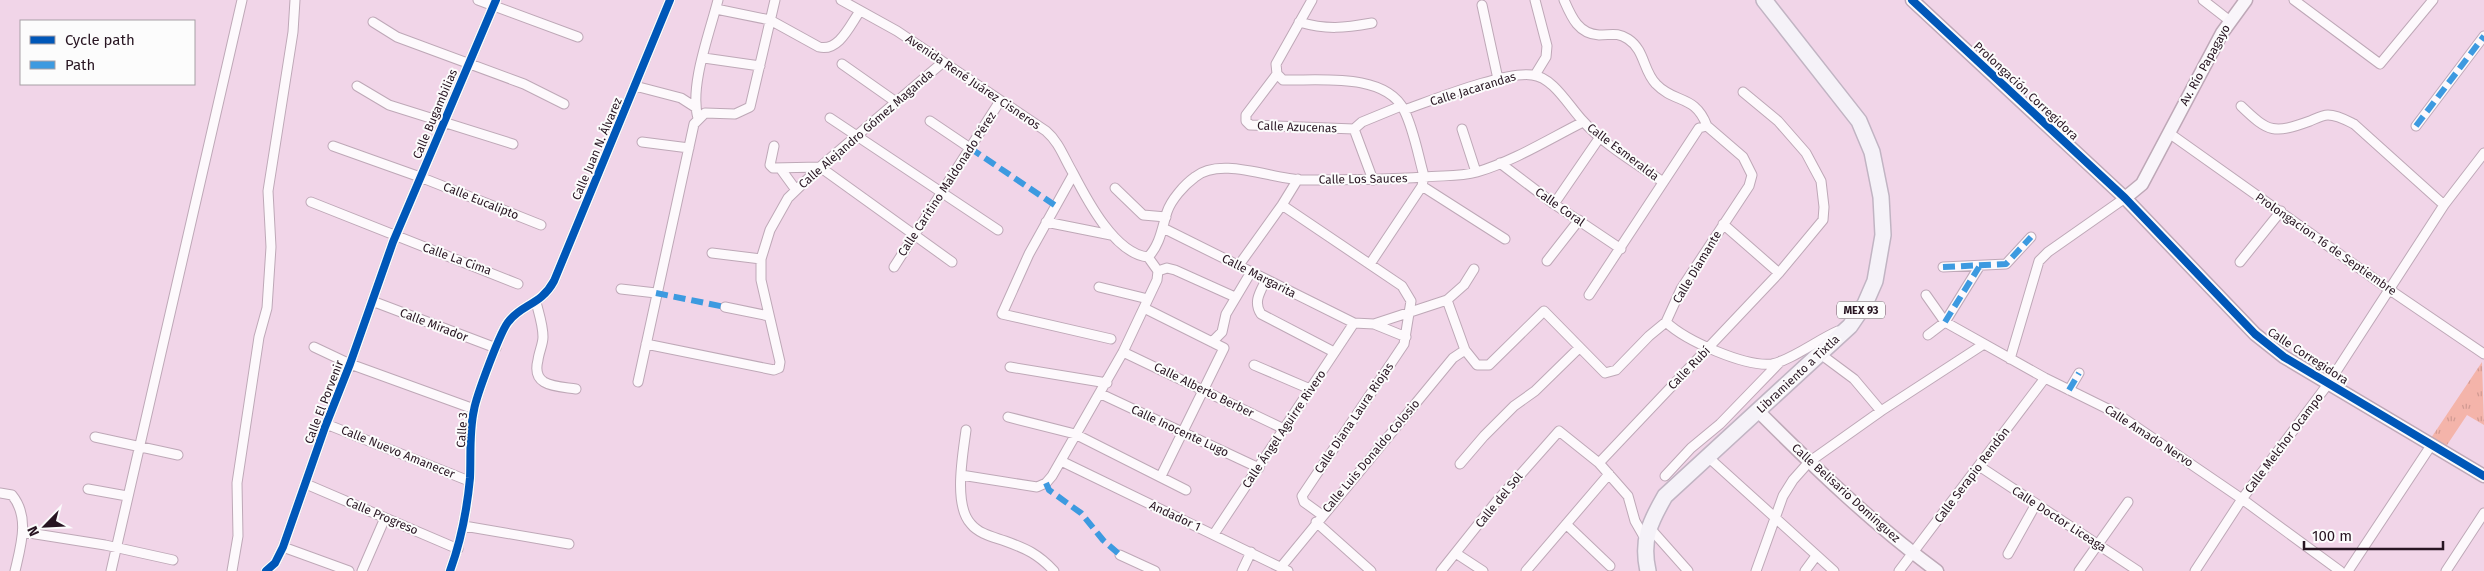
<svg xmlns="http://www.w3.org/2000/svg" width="2484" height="571" viewBox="0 0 2484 571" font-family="'Fira Sans',sans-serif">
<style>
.park{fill:url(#park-tufts)}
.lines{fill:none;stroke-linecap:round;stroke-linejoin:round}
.street-casing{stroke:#bea8b7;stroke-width:11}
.secondary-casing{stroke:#bea8b7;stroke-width:15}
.primary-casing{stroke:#c1b4c3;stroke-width:18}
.street{stroke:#fdf9fc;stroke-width:9}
.secondary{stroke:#f9f5fa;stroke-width:12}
.primary{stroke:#f5f2f8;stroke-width:15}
.quiet{stroke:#3d9ae0;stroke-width:6;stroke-dasharray:12 6;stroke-linecap:butt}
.cycleway-casing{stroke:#fcfcfc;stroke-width:11}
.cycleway{stroke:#0057b8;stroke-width:8}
.labels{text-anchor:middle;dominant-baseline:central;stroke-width:4;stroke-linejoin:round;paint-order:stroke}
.shield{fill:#fcfcfc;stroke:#685a63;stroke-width:1}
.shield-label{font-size:11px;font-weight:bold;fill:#281522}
.street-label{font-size:12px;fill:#281522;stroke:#fcfcfc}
</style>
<defs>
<pattern id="park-tufts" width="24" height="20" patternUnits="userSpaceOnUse" patternTransform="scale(1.25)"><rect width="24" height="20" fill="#f4b4aa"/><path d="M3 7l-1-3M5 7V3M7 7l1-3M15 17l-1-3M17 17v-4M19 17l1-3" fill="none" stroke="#d19a92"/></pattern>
</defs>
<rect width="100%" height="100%" fill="#f1d5e8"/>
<path class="park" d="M2482 362 2484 425 2467 415 2445 448 2431 438Z"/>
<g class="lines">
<defs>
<path id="street" d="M478 0 578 37
M841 0 897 31 1046 131C1059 142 1064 158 1073 173 1087 200 1115 254 1148 257
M1564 0C1571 16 1578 34 1599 35 1612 35 1617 32 1628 39 1645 50 1643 71 1656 84 1675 104 1695 94 1707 126
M2203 0 2230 21
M2294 0 2380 64 2433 0
M1482 5 1498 79
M716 9 770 20 819 47C839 52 850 25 860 11
M373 22 397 37 524 84 564 104
M1299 22C1327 30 1344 28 1372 23
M704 58 760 66
M842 64 896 102
M1277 74 1283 80C1318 81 1385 72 1404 110 1414 130 1418 155 1424 176L1422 186 1505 239
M1277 74 1246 115V121L1250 125 1354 129
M1277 74 1276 64 1312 0
M1535 75 1546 57 1547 46 1535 0
M357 86 389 105 513 144
M635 86 681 98 695 107
M2241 106C2269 133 2274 134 2310 121 2315 119 2322 115 2328 115 2337 115 2346 120 2354 124L2444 205
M1404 110C1433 100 1505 71 1532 75 1553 77 1568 105 1582 120 1604 145 1636 163 1663 182
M698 118C689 86 710 32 718 0
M830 118 998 230
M930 121 970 148
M2416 126 2484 36
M1354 129 1373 180
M1354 129 1362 122 1401 106
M1462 129 1476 172
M2169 133 2390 290 2484 354
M642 142 689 148
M333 146 420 177 541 225
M774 146 770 165 773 168 820 167 952 262
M1500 163 1554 204 1621 249
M780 168 796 190
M1073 175 1029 254 1002 314 1111 339
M1115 188 1143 215 1166 217
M311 202 518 284
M1554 204 1600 137
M1282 205 1402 286 1411 301 1404 344 1302 496 1304 502 1322 515
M1046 222 1111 235
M1723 224 1779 273
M1163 228 1354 323 1374 324 1447 300 1464 285 1474 269
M712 253 761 259
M1148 257C1160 245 1162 228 1167 212 1171 200 1184 185 1195 177 1220 156 1272 179 1302 180 1343 180 1383 180 1424 177 1442 175 1459 177 1477 172 1514 161 1549 139 1583 122
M1547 261 1579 220
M2240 262 2281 211
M1370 264 1422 186
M1239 265 1282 205 1298 179
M894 267 1000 101
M1943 267 2006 264 2031 237
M1158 271 1167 268 1175 270 1235 297
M1266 280C1260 292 1253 302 1261 314L1334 352
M1099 287 1148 299
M621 289 656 293
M1589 295 1699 128 1707 126
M1926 295 1945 322 2045 378 2116 413 2242 499 2340 571
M1447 300 1465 350 1477 365H1489L1544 311 1605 373 1616 370 1649 336 1666 322 1681 289 1749 186 1752 175 1743 157 1707 126
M372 301 496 348
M536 302C539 314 543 325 543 337 543 344 539 352 538 360 531 387 556 386 576 389
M725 307 769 316
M1144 308 1224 348 1161 476
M1666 322C1686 341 1745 367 1772 364 1790 361 1819 339 1838 331
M1374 324 1406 337
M1928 335 1945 322 1979 267
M1212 342 1222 332 1226 314 1251 272
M646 344 774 370 779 368 780 362 761 280V259L770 230 788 198 820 167 942 63
M314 347 350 364 474 409
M1123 352 1284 429
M1819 353 1854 379 1881 411
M2010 359 2039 261 2048 252 2125 198
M1254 365 1310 389
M1010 367 1107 383
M638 382 694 124 705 113 735 114 750 107 775 0
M2069 390 2079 373
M1101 394 1259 468
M1008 417 1075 434 1186 490
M326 424 469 481
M966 430C963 454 953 505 971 524 979 534 994 537 1005 541 1027 549 1038 554 1054 571
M95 437 178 455
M1708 457 1834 571
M1061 461 1288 571
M1599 463 1779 273 1823 220 1824 207 1821 181 1806 153 1778 121 1743 92
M1460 464 1484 436 1514 406 1535 391 1579 348
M1979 466 2138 571
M961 475 1037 487 1046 483 1052 476 1123 352 1157 280 1158 271 1148 257
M1665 476 1691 448 1720 424 1781 361
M306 484 458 549
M88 489 127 496
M0 493 12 495C30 517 21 545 15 571
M1316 522 1371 571
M1566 524 1610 566
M464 526 569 544
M1648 526 1688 571
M23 532 105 545 173 560
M1214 534 1354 323
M283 547 349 571
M1457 554 1483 571
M2008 554 2036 504
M1120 555 1155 571
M1281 567 1453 358 1465 350
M111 571 242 0
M232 571 238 536 237 483 259 337 267 308 271 247 268 191 293 32 295 0
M266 571 275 563 283 547 325 427 350 364 393 242 496 0
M362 571 385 518
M450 571C461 541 467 510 470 478 471 456 469 431 474 410 476 397 501 329 509 321 522 304 541 305 554 281L670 0
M1242 571 1251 552
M1441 571 1496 502 1559 431 1599 463 1628 496 1635 521 1647 542
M1526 571 1609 474
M1756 571 1783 496 1793 480 1809 462 1881 411 1984 344
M1805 571 1816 556
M1899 571 2045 378
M2079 571 2128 502
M2195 571 2242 499 2328 384 2444 205 2484 153
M2348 571 2432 444
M2446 571 2484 513"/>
<path id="secondary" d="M1912 0 2125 198 2255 334 2284 357 2484 476
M2125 198 2142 184 2222 33 2246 0
M1758 411C1815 468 1873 524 1937 571"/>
<path id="primary" d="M1648 571C1641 540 1650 522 1665 496L1850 326 1865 304 1875 281 1883 235 1881 197 1872 152 1859 121 1764 0"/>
</defs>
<use href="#street" class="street-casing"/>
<use href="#secondary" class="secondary-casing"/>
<use href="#primary" class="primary-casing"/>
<use href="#street" class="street"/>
<use href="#secondary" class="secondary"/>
<use href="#primary" class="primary"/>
<path class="quiet" d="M2416 126 2484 36
M970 148 1056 206
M1943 267 2006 264 2031 237
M656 293 725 307
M1945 322 1979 267
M2069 390 2079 373
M1046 483 1049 490 1081 513 1103 540 1120 555"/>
<defs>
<path id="cycleway" d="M1912 0 2125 198 2255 334 2284 357 2484 476
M266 571 275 563 283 547 325 427 350 364 393 242 496 0
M450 571C461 541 467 510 470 478 471 456 469 431 474 410 476 397 501 329 509 321 522 304 541 305 554 281L670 0"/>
</defs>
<use href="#cycleway" class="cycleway-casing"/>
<use href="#cycleway" class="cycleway"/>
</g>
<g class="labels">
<rect class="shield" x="1837" y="301.5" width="48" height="17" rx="4"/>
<g class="shield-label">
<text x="1861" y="310">MEX 93</text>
</g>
<g class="street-label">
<text transform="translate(2205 65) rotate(-61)">Av. Río Papagayo</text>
<text transform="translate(973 82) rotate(34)">Avenida René Juárez Cisneros</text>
<text transform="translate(1473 89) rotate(-17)">Calle Jacarandas</text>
<text transform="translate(2026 91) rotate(43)">Prolongación Corregidora</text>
<text transform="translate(435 114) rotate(-67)">Calle Bugambilias</text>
<text transform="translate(1297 127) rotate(2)">Calle Azucenas</text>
<text transform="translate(866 129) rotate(-41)">Calle Alejandro Gómez Maganda</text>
<text transform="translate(597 149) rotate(-67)">Calle Juan N. Álvarez</text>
<text transform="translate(1623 152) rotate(37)">Calle Esmeralda</text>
<text transform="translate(1363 179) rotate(-1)">Calle Los Sauces</text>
<text transform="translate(947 184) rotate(-57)">Calle Caritino Maldonado Pérez</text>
<text transform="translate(481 201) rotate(22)">Calle Eucalipto</text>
<text transform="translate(1560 207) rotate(35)">Calle Coral</text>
<text transform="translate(2326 244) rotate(35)">Prolongacion 16 de Septiembre</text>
<text transform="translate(457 259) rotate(20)">Calle La Cima</text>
<text transform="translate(1697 267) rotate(-59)">Calle Diamante</text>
<text transform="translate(1259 276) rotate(27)">Calle Margarita</text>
<text transform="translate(434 325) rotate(21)">Calle Mirador</text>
<text transform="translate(2308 356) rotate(33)">Calle Corregidora</text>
<text transform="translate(1689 368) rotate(-46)">Calle Rubí</text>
<text transform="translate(1798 374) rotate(-43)">Libramiento a Tixtla</text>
<text transform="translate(1204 390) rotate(26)">Calle Alberto Berber</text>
<text transform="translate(324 402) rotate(-69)">Calle El Porvenir</text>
<text transform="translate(1354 418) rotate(-56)">Calle Diana Laura Riojas</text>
<text transform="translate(1284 429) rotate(-56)">Calle Ángel Aguirre Rivero</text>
<text transform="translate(462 430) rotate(-86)">Calle 3</text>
<text transform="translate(1180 431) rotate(25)">Calle Inocente Lugo</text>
<text transform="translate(2149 436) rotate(33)">Calle Amado Nervo</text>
<text transform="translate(2284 443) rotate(-53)">Calle Melchor Ocampo</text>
<text transform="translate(398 452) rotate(22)">Calle Nuevo Amanecer</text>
<text transform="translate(1371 456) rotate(-50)">Calle Luis Donaldo Colosio</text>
<text transform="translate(1972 475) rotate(-53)">Calle Serapio Rendón</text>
<text transform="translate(1846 493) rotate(42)">Calle Belisario Domínguez</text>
<text transform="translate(1499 500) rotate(-51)">Calle del Sol</text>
<text transform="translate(382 516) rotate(23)">Calle Progreso</text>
<text transform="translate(1175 516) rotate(25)">Andador 1</text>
<text transform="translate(2059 519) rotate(33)">Calle Doctor Liceaga</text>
</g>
</g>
<rect x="20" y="20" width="175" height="65" fill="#fcfcfc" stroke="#a7a0a5"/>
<rect x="30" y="36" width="25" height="8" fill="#0057b8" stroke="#a7a0a5"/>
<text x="65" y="45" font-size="15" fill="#281522">Cycle path</text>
<rect x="30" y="61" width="25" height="8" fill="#3d9ae0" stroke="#a7a0a5"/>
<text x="65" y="70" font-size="15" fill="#281522">Path</text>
<g transform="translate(45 526) rotate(246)" stroke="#fcfcfc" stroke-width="4" paint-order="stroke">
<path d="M0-4L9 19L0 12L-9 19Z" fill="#281522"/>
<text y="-8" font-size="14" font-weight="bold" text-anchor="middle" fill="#281522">N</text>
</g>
<path d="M2304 541v8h139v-8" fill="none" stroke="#281522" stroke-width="2.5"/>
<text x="2312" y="541" font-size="15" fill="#281522" stroke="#fcfcfc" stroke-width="4" paint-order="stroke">100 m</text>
</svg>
